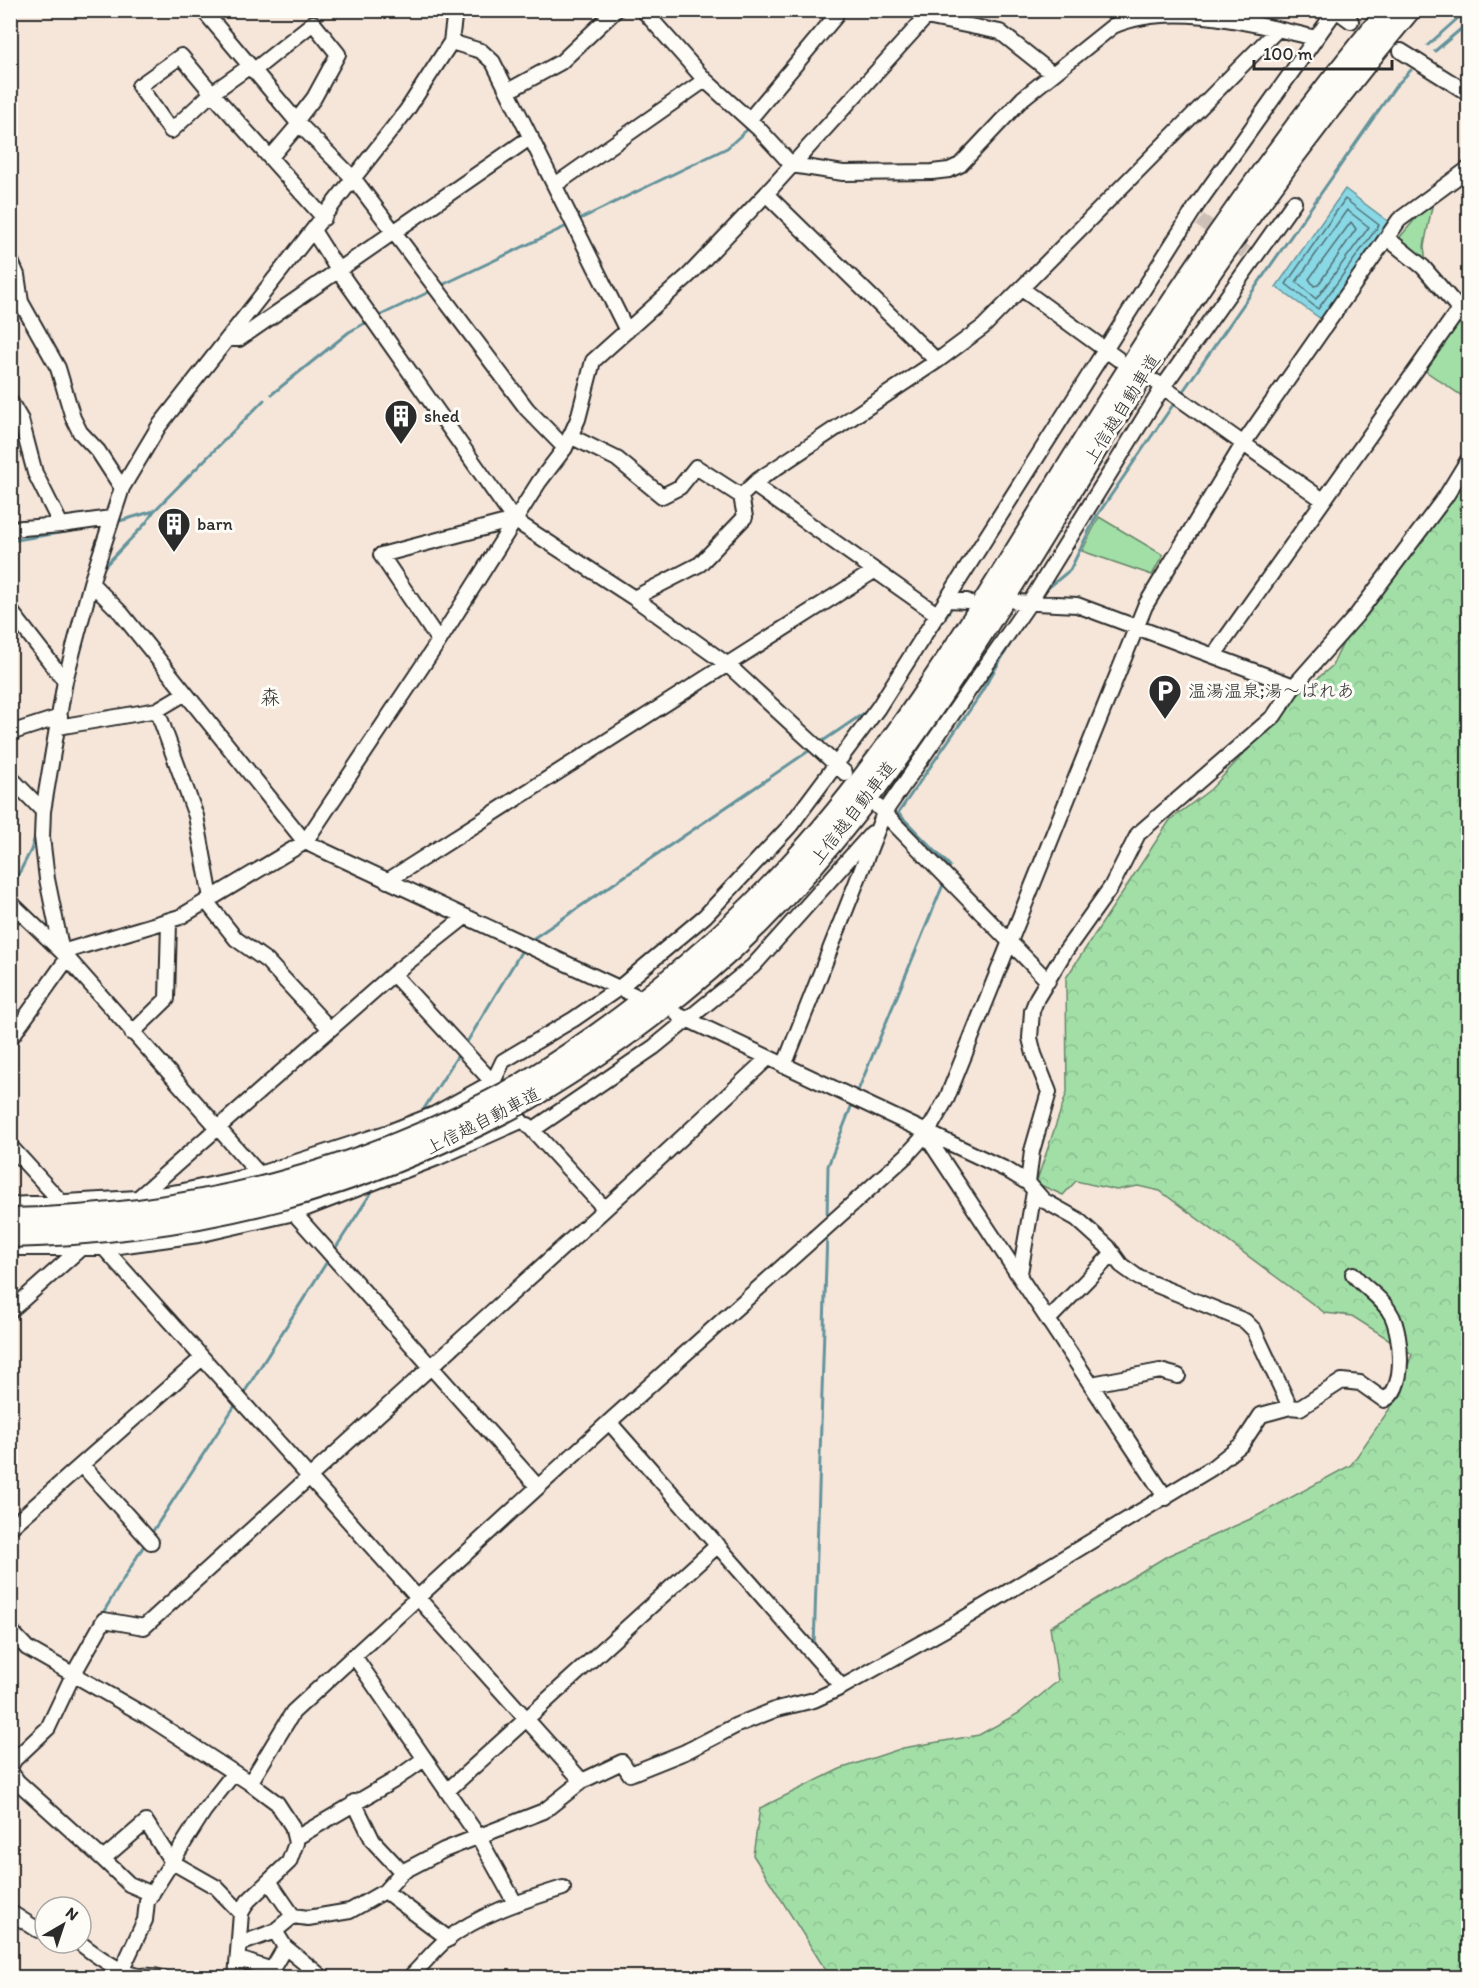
<svg xmlns="http://www.w3.org/2000/svg" width="1479" height="1988" viewBox="0 0 1479 1988" font-family="Itim,'Klee One',sans-serif">
<style>
.forest{fill:url(#forest-crowns);stroke:#668569;stroke-width:1.5}
.park{fill:#a2dfa7;stroke:#668569;stroke-width:1.5}
.water{fill:#89d8e5;stroke:#63939b;stroke-width:1.5}
.lines{fill:none;stroke-linecap:round;stroke-linejoin:round}
.shore{stroke:#517075;stroke-width:1.5}
.stream{stroke:#63939b;stroke-width:3}
.minor-tunnel{stroke:#cdc1b7;stroke-width:14;stroke-dasharray:14 7;stroke-linecap:butt}
.minor-casing{stroke:#2b2b2b;stroke-width:18}
.highway-casing{stroke:#2b2b2b;stroke-width:24}
.minor{stroke:#fdfcf7;stroke-width:14}
.highway{stroke:#fdfcf7;stroke-width:20}
.highway-bridge-casing{stroke:#2b2b2b;stroke-width:24;stroke-linecap:butt}
.highway-bridge{stroke:#fdfcf7;stroke-width:20}
.labels{text-anchor:middle;dominant-baseline:central;stroke-width:6;stroke-linejoin:round;paint-order:stroke}
.street-label{font-size:18px;fill:#2b2b2b;stroke:#fdfcf7}
.poi-label{font-size:18px;fill:#2b2b2b;stroke:#fdfcf7;text-anchor:start}
.neighbourhood-label{font-size:20px;fill:#2b2b2b;stroke:#fdfcf7}
</style>
<defs>
<pattern id="forest-crowns" width="20" height="18" patternUnits="userSpaceOnUse" patternTransform="scale(1.5)"><rect width="20" height="18" fill="#a2dfa7"/><path d="M2 6a3 3 0 1 1 6 0M12 15a3 3 0 1 1 6 0" fill="none" stroke="#8cc090"/></pattern>
</defs>
<rect width="100%" height="100%" fill="#f6e6da"/>
<filter id="ink" filterUnits="userSpaceOnUse"><feTurbulence type="fractalNoise" baseFrequency=".0167" numOctaves="2"/><feDisplacementMap in="SourceGraphic" scale="12" xChannelSelector="R" yChannelSelector="G"/><feConvolveMatrix kernelMatrix="1 2 1 2 8 2 1 2 1" color-interpolation-filters="sRGB"/></filter>
<g filter="url(#ink)">
<path class="forest" d="M1468 460V1977H830L753 1855 760 1808 840 1769 903 1748 979 1735 1019 1713 1058 1681 1050 1627 1167 1556 1255 1517 1351 1465 1397 1398 1412 1354 1352 1316 1325 1313 1160 1191 1138 1186 1116 1190 1076 1181 1063 1195 1036 1183 1067 1092 1066 978 1170 820 1211 789 1297 696 1332 666 1356 616Z"/>
<path class="park" d="M1434 197 1424 246 1426 262 1402 243 1400 237Z
M1454 324H1464L1468 331V400L1424 370Z
M1099 517 1163 555 1152 575 1082 551Z"/>
<path class="water" d="M1345 189 1389 222 1321 319 1276 287Z"/>
<g class="lines">
<path class="shore" d="M1345 199 1379 225 1318 309 1286 284Z
M1347 210 1369 227 1316 299 1296 282Z
M1351 222 1356 229 1318 285 1314 286 1309 279Z"/>
<path class="stream" d="M1428 45 1467 10
M1435 51 1468 23
M578 220 727 148 749 128
M440 286 569 225
M377 317 431 291
M272 394 349 332 367 322
M1181 394 1395 87 1411 70
M116 522 154 511 264 400
M10 541 89 528
M101 570 146 523 154 511
M1043 592 1070 570 1096 517 1175 402
M928 642 953 606
M820 743 870 709
M45 756 51 724
M948 871 950 866 898 813 976 701 1018 631
M10 891 31 850 36 833
M528 942 813 748
M464 1047 524 947
M857 1093 945 880
M420 1115 460 1052
M827 1220 828 1166 853 1102
M333 1252 375 1187
M242 1396 330 1257
M151 1534 238 1401
M101 1616 146 1542
M814 1648 827 1232
M77 1657 83 1644"/>
<path class="minor-tunnel" d="M1351 21 1401 51
M1200 220 1247 253"/>
<defs>
<path id="minor" d="M203 10 299 124 354 179 527 409 565 448
M643 10 705 80 758 128 792 165 843 173 932 172 949 170 960 165 1023 98 1113 26C1173 0 1254 24 1316 38
M1336 10 1351 21
M451 42 481 51 493 62 627 331
M1401 51 1468 93
M181 56 212 93 171 131 139 86Z
M250 66 212 93 324 218
M253 71 313 23 338 54 314 98 297 120
M508 91 561 62 616 10
M749 120 835 17 836 10
M270 158 299 124
M555 185 705 80
M766 194 937 361
M314 232 338 270 514 520 634 598 728 665 845 773
M1387 238 1423 267 1468 319
M10 259 17 275 21 302 58 368 73 418 80 432 98 451 122 488
M1022 289 1118 359
M230 339H239L531 137
M1156 382 1323 500
M10 401 21 420 35 473 61 525 111 518
M570 436 617 459 662 496 680 487 696 467 741 496
M754 485 938 615
M10 529 61 525
M91 583 121 613 305 842 634 995
M634 598 700 564 745 517 741 496 758 480 937 361 983 327 1277 30
M948 600 967 601
M1016 602 1077 605 1294 686
M10 610 65 681
M439 641 381 555 514 520
M1214 655 1460 308
M157 710 196 816 211 898
M58 727 157 710 184 694
M10 733 60 717
M10 777 43 811
M877 806 1048 981
M387 881 874 571
M206 901 236 939 267 961 330 1029
M10 902 62 952 259 1174
M62 952 180 917 305 842 439 641 539 482 565 448 578 419 593 361 689 275 766 194 926 17 1000 32 1053 74
M62 952 47 879 42 837 43 811 65 681 91 583 122 488 159 426 407 110 451 42 455 10
M393 974 497 1087
M132 1033 167 999 169 922
M10 1039 67 959
M784 1066 884 813 1030 602 1163 387 1294 202
M528 1125 605 1209
M534 1129 654 1047 753 966 872 833
M927 1133 933 1146 1166 1498
M10 1146 62 1203
M1028 1183 1032 1151 1049 1092 1034 1054 1030 1038 1032 1011 1037 998 1064 953 1111 887 1138 834 1274 716 1294 686 1356 616 1446 496 1468 460
M138 1198 393 974 465 917
M10 1205 138 1198 179 1192 259 1174 389 1132 435 1114 493 1082 503 1061 574 1019 619 988 705 916 790 826 878 708 1197 205 1336 10
M294 1213 538 1487
M10 1248H104L198 1235 294 1213 437 1158 521 1121
M104 1248 582 1781
M1020 1273 1034 1192
M10 1311 81 1248
M1049 1319 1113 1253
M1092 1384 1160 1371 1178 1376
M1290 1407 1300 1408 1342 1381 1360 1383 1384 1400C1407 1389 1401 1335 1392 1316 1383 1298 1365 1289 1353 1274
M609 1422 842 1687
M82 1465 151 1542
M10 1528 202 1358
M10 1630 27 1648 148 1717 250 1783 277 1803 292 1826 296 1843 289 1862 248 1901 241 1913 236 1978
M354 1656 478 1836 515 1903
M10 1768 14 1760 48 1728 73 1675 104 1620 144 1627 605 1209 768 1058
M10 1771 18 1782 103 1859 146 1822 172 1862 216 1887 241 1913
M250 1783 293 1712 609 1422 906 1156 927 1133 947 1098 1145 606 1243 444 1399 220 1468 169
M447 1791 718 1545
M354 1802 373 1841 402 1872
M296 1838 393 1781 424 1759
M103 1859 129 1884 152 1894
M269 1881 293 1916 308 1918 350 1911 385 1891 402 1872 444 1850 544 1811 582 1781 622 1762 630 1774 685 1752 737 1725 777 1709 814 1700 842 1687 953 1625 1212 1468 1242 1444 1261 1415 1290 1407 1254 1330 1245 1321 1139 1278 1121 1265 1108 1247 1077 1219 1043 1200 1028 1183 1007 1170 678 1015
M385 1891 449 1939
M10 1912 38 1930H45
M275 1931 285 1947 323 1978
M80 1943C91 1952 121 1973 134 1975 144 1978 148 1973 163 1978
M240 1944 275 1931 293 1916
M239 1959 269 1969
M118 1978 145 1920 147 1901 204 1811 234 1773
M259 1978 274 1966 285 1947
M409 1978C422 1966 432 1952 445 1941 477 1915 524 1900 563 1888"/>
<path id="highway" d="M520 1085C613 1028 696 963 771 885 913 737 1012 551 1122 379 1203 251 1290 127 1388 10
M529 1099C613 1049 691 992 760 923 913 768 1019 571 1134 389 1218 256 1309 130 1410 10"/>
</defs>
<use href="#minor" class="minor-casing"/>
<use href="#highway" class="highway-casing"/>
<use href="#minor" class="minor"/>
<use href="#highway" class="highway"/>
<defs>
<path id="highway-bridge" d="M10 1219C194 1216 359 1173 520 1085
M10 1237C197 1233 366 1189 529 1099"/>
</defs>
<use href="#highway-bridge" class="highway-bridge-casing"/>
<use href="#highway-bridge" class="highway-bridge"/>
</g>
</g>
<defs>
<symbol id="building-pin" viewBox="-11 -11 22 30"><path d="M0 17L-7.5 6A9.5 9.5 0 1 1 7.5 6Z" fill="#2b2b2b" stroke="#fdfcf7"/><path d="M-4-6H4V6H1V3H-1V6H-4ZM-2.5-4.3h1.7v1.8h-1.7ZM.8-4.3h1.7v1.8H.8ZM-2.5-1h1.7V.8h-1.7ZM.8-1h1.7V.8H.8Z" fill="#fff"/></symbol>
<symbol id="parking-pin" viewBox="-11 -11 22 30"><path d="M0 17L-7.5 6A9.5 9.5 0 1 1 7.5 6Z" fill="#2b2b2b" stroke="#fdfcf7"/><path d="M-3.5-5.5H1a3.5 3.5 0 0 1 0 7H-1V5.5H-3.5ZM-1-3.4V-.6H.8a1.4 1.4 0 0 0 0-2.8Z" fill="#fff"/></symbol>
</defs>
<g fill-rule="evenodd">
<use href="#building-pin" x="382" y="397" width="38" height="52"/>
<use href="#building-pin" x="155" y="505" width="38" height="52"/>
<use href="#parking-pin" x="1146" y="672" width="38" height="52"/>
</g>
<g class="labels">
<g class="street-label">
<text transform="translate(1122 409) rotate(-58)">上信越自動車道</text>
<text transform="translate(853 813) rotate(-52)">上信越自動車道</text>
<text transform="translate(483 1121) rotate(-27)">上信越自動車道</text>
</g>
<g class="poi-label">
<text x="424" y="416">shed</text>
<text x="197" y="524">barn</text>
<text x="1188" y="691">温湯温泉;湯〜ぱれあ</text>
</g>
<g class="neighbourhood-label">
<text x="270" y="697">森</text>
</g>
</g>
<rect width="1479" height="1988" fill="none" stroke="#fdfcf7" stroke-width="36"/>
<rect x="18" y="18" width="1443" height="1952" fill="none" stroke="#2b2b2b" stroke-width="2" filter="url(#ink)"/>
<g transform="translate(63 1925) rotate(39)"><circle r="28" fill="#fdfcf7" stroke="#a9a8a5" stroke-width="1.5"/>
<path d="M0-4.5L10 22L0 15L-10 22Z" fill="#2b2b2b"/>
<text y="-9" font-size="16" font-weight="bold" text-anchor="middle" fill="#2b2b2b">N</text>
</g>
<path d="M1254 60v9h138v-9" fill="none" stroke="#2b2b2b" stroke-width="3"/>
<text x="1263" y="60" font-size="18" fill="#2b2b2b" stroke="#fdfcf7" stroke-width="4.5" paint-order="stroke">100 m</text>
</svg>
